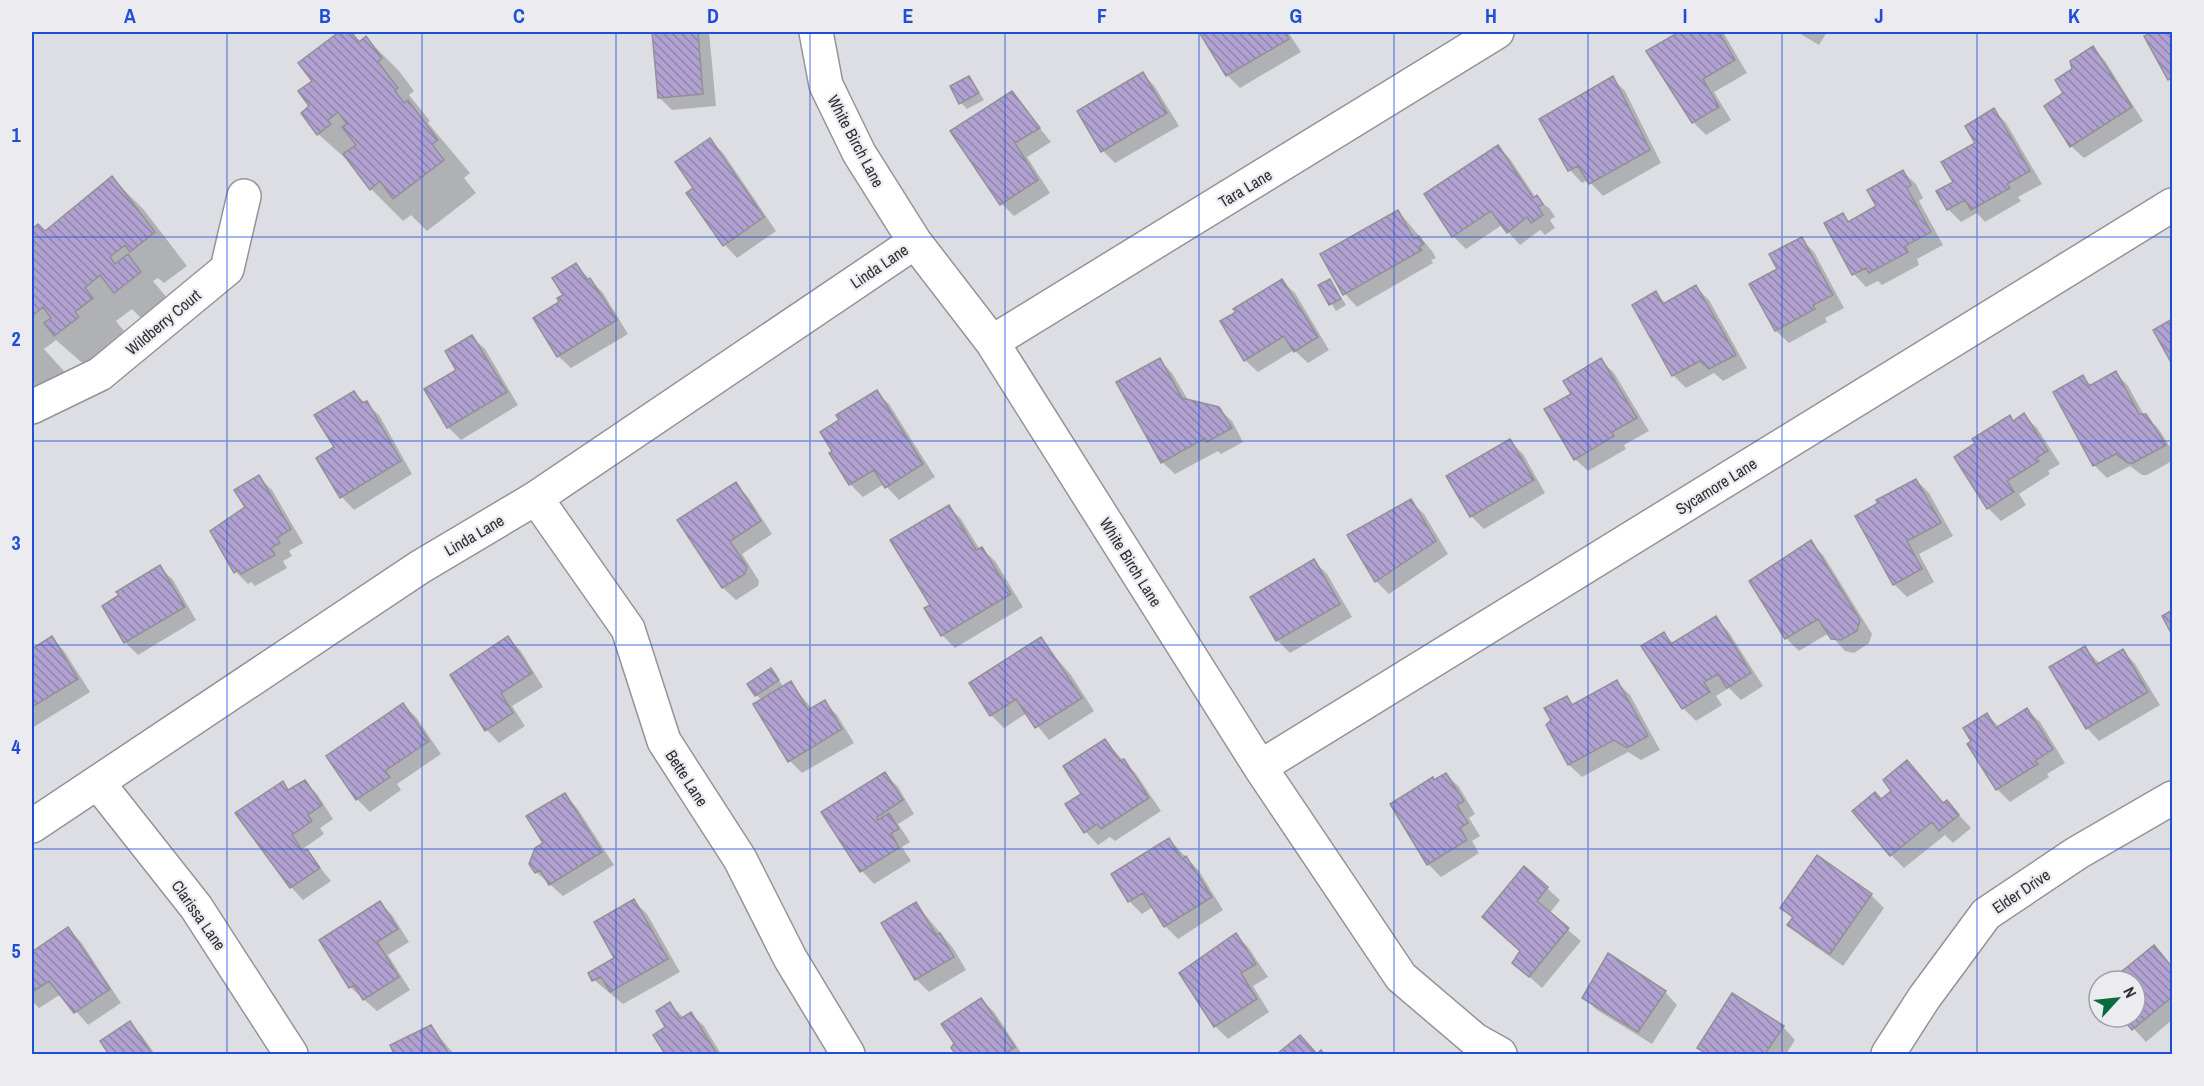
<svg xmlns="http://www.w3.org/2000/svg" width="2204" height="1086" viewBox="0 0 2204 1086" font-family="'Archivo Narrow',sans-serif">
<style>
.shadow{fill:#0003}
.building{fill:url(#building-back-hatch);stroke:#929195;stroke-width:1.5}
.lines{fill:none;stroke-linecap:round;stroke-linejoin:round}
.minor-casing{stroke:#939498;stroke-width:36}
.minor{stroke:#fff;stroke-width:33}
.grid{fill:none;stroke:#1d4ed8;stroke-width:1.5;stroke-opacity:0.55}
.labels{text-anchor:middle;dominant-baseline:central;stroke-width:4.5;stroke-linejoin:round;paint-order:stroke}
.street-label{font-size:16px;fill:#2f2f31;stroke:#ebebf0}
.neatline{fill:none;stroke:#1d4ed8;stroke-width:2}
.grid-label{font-size:20px;text-anchor:middle;font-weight:bold;fill:#1d4ed8}
</style>
<defs>
<pattern id="building-back-hatch" width="6" height="6" patternUnits="userSpaceOnUse" patternTransform="scale(1.5)"><rect width="6" height="6" fill="#b0a1d1"/><path d="M-1 5l2 2M0 0l6 6M5-1l2 2" fill="none" stroke="#9084aa"/></pattern>
</defs>
<rect width="100%" height="100%" fill="#dddee3"/>
<path class="shadow" d="M341 32H351L361 42 366 38 399 71 414 91 409 95 430 121 428 123 470 173 464 178 476 193 427 231 411 215 403 221 371 189 353 165 318 134 312 106 314 81 300 63Z
M653 32H709L716 106 672 110 659 97Z
M1201 32H1288L1301 52 1240 88 1227 75Z
M1682 32H1723L1747 73 1714 92 1731 120 1706 135 1693 122 1648 51Z
M1797 32H1827L1819 45Z
M2156 32H2172V83L2146 36Z
M2093 48 2105 61 2143 121 2084 158 2071 146 2065 93 2074 70Z
M1143 74 1155 87 1179 126 1115 163 1103 151Z
M969 77 984 100 967 109 961 103Z
M1612 78 1625 91 1661 163 1603 196 1588 180 1582 183 1570 170 1541 120Z
M1011 93 1051 142 1027 157 1050 193 1014 216 1002 204Z
M1994 110 2006 123 2042 184 2018 197 2021 201 1985 222 1977 213 1961 222 1948 209 1955 183Z
M710 140 723 153 776 231 737 258 725 245 689 193 695 189Z
M1498 146 1510 159 1536 198 1550 209 1555 217 1550 220 1555 228 1545 235 1540 230 1520 245 1502 225 1466 249 1453 236 1426 194Z
M1903 172 1916 184 1923 198 1919 201 1943 245 1917 259 1919 265 1882 285 1878 281 1866 287 1854 274 1827 224 1843 215 1850 222 1878 207Z
M112 178 144 210 187 266 164 283 158 278 153 281 173 305 148 325 132 309 116 321 124 331 107 345 111 351 88 368 56 340 44 349 72 380 32 395V231L38 226 45 233Z
M1398 211 1432 251 1436 258 1431 260 1433 263 1357 307 1345 294Z
M1801 239 1814 252 1844 308 1825 318 1827 322 1789 343 1776 331 1751 285 1779 269Z
M576 265 603 293 628 334 571 368 558 356 561 303Z
M1330 280 1346 305 1336 311 1320 286Z
M1282 281 1295 293 1329 350 1308 363 1294 350 1258 372 1245 360Z
M1696 287 1709 300 1747 368 1723 381 1714 373 1686 388 1673 375 1634 305 1656 293 1666 304Z
M2172 321V361L2156 331Z
M472 337 485 349 518 405 461 440 448 427 458 370Z
M1160 360 1172 373 1188 400 1218 408 1232 421 1243 442 1221 454 1218 451 1175 474 1162 462Z
M1601 360 1614 373 1649 431 1624 445 1626 449 1588 471 1575 459 1573 394Z
M2116 373 2128 386 2144 415 2158 428 2172 450V461L2147 475H2142L2130 466 2107 478 2094 465 2083 377 2092 386Z
M876 392 889 404 935 477 899 500 884 484 863 497 850 484 831 453 834 451 841 420Z
M354 393 379 415 412 474 354 510 342 497 318 459 336 448Z
M2024 415 2037 428 2060 464 2048 471 2050 474 2019 494 2026 505 2001 521 1988 508 1977 444 2009 417 2014 422Z
M1510 441 1523 454 1545 493 1484 529 1471 516Z
M259 477 272 490 303 543 289 551 292 556 283 561 287 568 255 586 251 582 248 584 236 572 247 508Z
M1916 480 1929 493 1953 536 1919 554 1934 582 1907 597 1894 584Z
M735 484 748 497 772 534 742 554 759 581 758 586 736 600 723 588 680 521Z
M1411 501 1424 514 1448 554 1389 594 1376 581 1349 535Z
M948 506 961 519 980 550 982 549 995 561 1023 607 955 648 942 635 926 608 932 605Z
M1810 542 1823 555 1872 634 1869 643 1854 653 1845 651 1829 633 1799 651 1786 638 1774 564Z
M1314 561 1327 574 1352 617 1290 653 1277 640 1252 597Z
M160 567 173 580 196 620 138 655 125 642 121 596Z
M1715 618 1728 631 1763 686 1741 700 1729 688 1716 696 1722 705 1696 721 1683 708 1664 634 1674 644Z
M52 638 64 651 90 692 32 728V651Z
M508 638 520 650 543 687 512 706 525 726 499 743 487 730Z
M1040 639 1071 675 1094 711 1049 740 1027 713 1004 728 991 715 971 684Z
M2085 648 2100 664 2123 651 2135 664 2160 705 2099 741 2087 728Z
M771 670 784 687 791 683 812 709 824 702 837 715 854 743 802 773 790 761 762 700 756 695Z
M1617 682 1630 695 1660 750 1641 760 1628 752 1582 777 1569 765 1548 725 1567 698 1574 705Z
M403 705 416 717 441 754 397 784 401 790 370 812 357 799 328 757Z
M2027 710 2040 722 2065 763 2047 774 2049 777 2010 802 1997 789 1973 742 1987 715 1999 727Z
M1105 741 1136 774 1161 811 1115 841 1110 837 1098 845 1086 832 1067 805 1083 795Z
M1907 762 1944 804 1947 802 1971 828 1953 843 1945 835 1904 868 1891 855 1882 801 1893 791Z
M885 774 898 787 914 814 898 824 910 842 902 847 911 861 874 884 862 871Z
M1446 774 1459 787 1475 814 1469 818 1480 836 1472 841 1479 853 1441 877 1428 864 1434 781Z
M305 782 317 794 333 819 320 828 324 834 304 848 331 881 303 900 291 887 282 783 290 791Z
M565 795 577 808 614 865 563 896 536 872 531 864 545 843Z
M1169 839 1199 871 1223 910 1178 939 1165 926 1153 907 1142 914 1129 901 1113 874Z
M1547 888 1560 900 1549 914 1581 941 1542 988 1514 963 1521 951 1497 929Z
M1871 895 1884 908 1843 966 1802 937 1789 925 1793 919 1782 908Z
M634 901 647 914 680 972 623 1004 594 980 616 959Z
M380 903 392 915 409 942 388 955 410 990 377 1011 350 987 321 940Z
M916 904 953 948 966 970 929 992 916 979Z
M68 929 81 942 121 1003 88 1025 61 994 39 1008 32 1001V953Z
M1236 935 1248 947 1268 977 1253 986 1269 1012 1228 1039 1215 1026Z
M2154 947 2172 967V1020L2146 1042 2123 1017H2135V981H2113Z
M1665 992 1677 1005 1652 1044 1597 1010 1584 998Z
M981 999 994 1012 1022 1054H958L953 1048Z
M670 1004 684 1018 691 1014 704 1026 721 1054H666L655 1035 667 1028Z
M130 1023 142 1036 155 1054H108Z
M431 1027 454 1054H396L392 1046Z
M1783 1027 1795 1040 1786 1054H1706L1699 1048Z
M1300 1037 1317 1054H1280Z"/>
<path class="building" d="M339 32H351L359 42 366 36 382 58 378 62 398 88 395 91 404 103 408 100 438 140 432 144 444 160 393 199 380 181 370 190 343 154 356 145 342 127 347 124 338 112 328 120 331 124 317 135 301 113 309 106 298 91 312 81 298 63Z
M652 32H698L703 94 658 98Z
M1199 32H1285L1289 39 1226 76Z
M1679 32H1719L1735 60 1703 79 1719 107 1692 123 1646 51Z
M2153 32H2172V78L2168 80 2144 36Z
M2093 46 2132 107 2070 147 2044 106 2063 93 2055 80 2072 69 2070 61Z
M1143 72 1167 113 1101 152 1077 111Z
M969 76 979 93 959 104 950 86Z
M1613 76 1650 150 1589 184 1578 166 1568 171 1539 119Z
M1012 91 1040 128 1015 143 1038 180 1000 205 950 131Z
M1994 108 2030 171 2007 184 2010 188 1971 210 1965 200 1947 210 1936 191 1953 182 1941 162 1975 143 1965 126Z
M710 138 764 217 723 246 686 193 693 188 675 162Z
M1498 145 1533 198 1537 195 1543 204 1538 207 1543 215 1531 223 1527 217 1507 233 1491 211 1452 237 1424 194Z
M1903 170 1911 185 1907 188 1931 232 1905 246 1908 252 1869 273 1866 268 1852 275 1824 223 1843 213 1848 222 1876 206 1867 190Z
M112 176 155 232 130 252 125 245 110 257 115 264 128 254 141 272 114 293 100 275 85 288 93 298 75 312 79 317 54 336 44 323 51 318 43 307 32 316V229L38 224 45 231Z
M1398 210 1414 239 1419 236 1424 244 1419 247 1422 250 1343 295 1320 254Z
M1802 237 1833 295 1813 305 1815 309 1775 331 1749 284 1777 269 1769 254Z
M576 263 587 280 590 278 617 320 557 357 533 318 559 302 557 298 563 295 552 278Z
M1282 279 1318 337 1294 352 1284 336 1244 361 1220 321 1236 312 1233 309Z
M1330 279 1341 299 1329 305 1318 285Z
M1696 285 1736 355 1709 369 1700 361 1672 376 1632 305 1656 291 1663 304Z
M2172 319V364L2153 330Z
M472 335 507 392 447 428 424 389 456 370 445 351Z
M1160 358 1182 398 1219 407 1232 428 1207 442 1205 438 1161 463 1116 382Z
M1601 358 1637 418 1612 432 1614 436 1574 460 1544 409 1571 394 1563 381Z
M2116 371 2139 414H2146L2166 445 2133 463H2128L2116 454 2093 466 2053 392 2083 375 2089 386Z
M877 390 923 464 885 488 874 470 849 485 829 453 832 451 820 432 839 420 836 415Z
M354 391 362 403 367 401 401 461 340 498 316 458 334 447 314 415Z
M2024 413 2048 451 2036 458 2039 461 2007 481 2014 492 1987 509 1954 457 1975 443 1972 439 2010 415 2013 421Z
M1510 439 1534 480 1470 517 1446 476Z
M259 475 291 529 277 538 280 543 271 548 275 555 241 574 238 570 234 573 210 531 245 507 234 490Z
M1916 479 1941 523 1907 541 1922 569 1893 585 1855 516 1878 503 1876 500Z
M736 482 761 521 730 541 747 567 745 574 722 588 677 520Z
M1411 499 1436 541 1375 582 1347 535Z
M949 505 976 550 982 547 1011 594 941 636 924 608 930 605 890 540Z
M1811 540 1860 620 1857 631 1841 640 1831 639 1818 619 1785 639 1749 581Z
M1314 559 1340 604 1276 641 1250 597Z
M160 565 185 607 124 643 102 606 119 595 116 592Z
M2172 610V635L2162 616Z
M1716 616 1751 673 1727 688 1718 674 1704 682 1710 692 1682 709 1641 646 1664 632 1671 644Z
M52 636 78 679 32 707V649Z
M508 636 532 673 501 693 513 713 485 731 450 675Z
M1041 637 1082 698 1035 728 1016 699 990 716 969 683Z
M2085 646 2096 665 2123 649 2148 692 2086 729 2049 667Z
M771 668 779 680 755 696 747 684Z
M1617 680 1648 736 1627 748 1614 740 1568 765 1546 725 1551 720 1544 708 1567 696 1572 705Z
M791 681 808 710 825 700 842 729 788 762 753 704Z
M403 703 429 741 385 771 390 777 356 800 326 756Z
M2027 708 2053 749 2035 761 2038 764 1996 790 1967 744 1971 741 1963 728 1987 713 1996 728Z
M1105 739 1120 761 1124 759 1149 798 1101 829 1097 824 1084 833 1065 804 1081 794 1063 766Z
M1907 760 1943 803 1947 800 1959 815 1939 831 1932 822 1890 856 1852 811 1875 792 1881 799 1891 791 1883 780Z
M885 772 903 800 877 817 878 820 889 813 899 829 891 833 899 848 860 872 821 812Z
M1446 773 1464 801 1457 805 1468 823 1460 828 1467 840 1427 865 1390 804 1433 777 1434 780Z
M305 780 322 805 308 815 312 821 292 835 303 852 307 849 320 868 290 888 235 813 283 781 288 790Z
M565 793 602 852 549 885 540 870 535 873 529 864 535 848 543 843 526 816Z
M1169 838 1182 859 1186 856 1212 897 1164 927 1143 893 1128 902 1111 874Z
M1817 855 1872 894 1830 954 1787 925 1793 917 1780 908Z
M1524 866 1548 887 1537 901 1569 928 1529 977 1512 963 1520 951 1482 917Z
M634 899 668 959 610 992 601 977 592 981 588 973 614 958 594 922Z
M380 901 398 929 377 942 399 977 363 1000 354 985 349 988 319 940Z
M916 902 936 935 940 933 954 957 915 980 881 923Z
M68 927 110 989 74 1013 49 981 32 992V952Z
M1236 933 1256 964 1241 973 1257 999 1214 1027 1179 973Z
M2154 945 2172 967V997L2132 1030 2121 1017H2135V981H2110Z
M1608 953 1666 991 1638 1032 1582 998Z
M1732 993 1784 1026 1765 1054H1707L1697 1048Z
M981 998 1015 1047 1009 1051 1012 1054H956L951 1048 954 1043 941 1024Z
M670 1002 680 1019 691 1012 717 1054H665L653 1035 665 1027 656 1011Z
M130 1021 152 1054H105L108 1053 100 1041Z
M431 1025 449 1054H394L390 1045Z
M1300 1035 1317 1054 1321 1050 1324 1054H1277Z"/>
<g class="lines">
<defs>
<path id="minor" d="M816 32 826 85 859 153 915 242 992 342 1260 767 1401 977 1475 1040 1500 1054
M992 342 1497 32
M32 407 100 374 227 269 244 196
M536 498 628 629 664 741 740 859 790 958 848 1054
M1260 767 2172 205
M98 783 196 907 291 1054
M32 826 420 567 536 498 915 242
M1888 1054 1924 998 1986 914 2077 853 2172 798"/>
</defs>
<use href="#minor" class="minor-casing"/>
<use href="#minor" class="minor"/>
</g>
<path class="grid" d="M227 32V1054M422 32V1054M616 32V1054M810 32V1054M1005 32V1054M1199 32V1054M1394 32V1054M1588 32V1054M1782 32V1054M1977 32V1054M32 237H2172M32 441H2172M32 645H2172M32 849H2172"/>
<g class="labels">
<g class="street-label">
<text transform="translate(856 141) rotate(62)">White Birch Lane</text>
<text transform="translate(1245 188) rotate(-31)">Tara Lane</text>
<text transform="translate(879 266) rotate(-34)">Linda Lane</text>
<text transform="translate(163 322) rotate(-40)">Wildberry Court</text>
<text transform="translate(1716 486) rotate(-32)">Sycamore Lane</text>
<text transform="translate(474 535) rotate(-30)">Linda Lane</text>
<text transform="translate(1131 562) rotate(58)">White Birch Lane</text>
<text transform="translate(687 778) rotate(57)">Bette Lane</text>
<text transform="translate(2021 891) rotate(-34)">Elder Drive</text>
<text transform="translate(199 915) rotate(55)">Clarissa Lane</text>
</g>
</g>
<rect width="2204" height="1086" fill="none" stroke="#ebebf0" stroke-width="66"/>
<g transform="translate(2117 999) rotate(63)"><circle r="28" fill="#ebebf0" stroke="#a0a0a4" stroke-width="1.5"/>
<path d="M0-4.5L10 22L0 15L-10 22Z" fill="#0b6b40"/>
<text y="-9" font-size="16" font-weight="bold" text-anchor="middle" fill="#2f2f31">N</text>
</g>
<rect x="33" y="33" width="2138" height="1020" class="neatline"/>
<g class="grid-label">
<text x="130" y="23">A</text>
<text x="325" y="23">B</text>
<text x="519" y="23">C</text>
<text x="713" y="23">D</text>
<text x="908" y="23">E</text>
<text x="1102" y="23">F</text>
<text x="1296" y="23">G</text>
<text x="1491" y="23">H</text>
<text x="1685" y="23">I</text>
<text x="1879" y="23">J</text>
<text x="2074" y="23">K</text>
<text x="16" y="142">1</text>
<text x="16" y="346">2</text>
<text x="16" y="550">3</text>
<text x="16" y="754">4</text>
<text x="16" y="958">5</text>
</g>
</svg>
